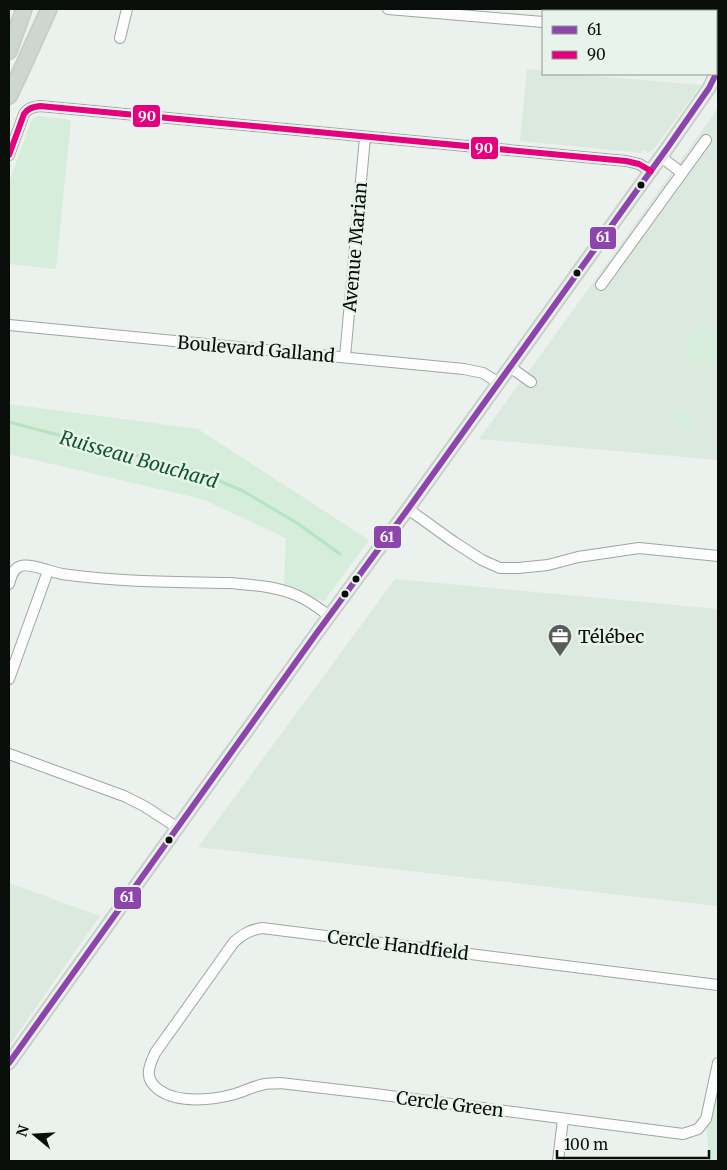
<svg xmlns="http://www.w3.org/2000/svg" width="727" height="1170" viewBox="0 0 727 1170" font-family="Merriweather,serif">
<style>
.built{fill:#dce9df}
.green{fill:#d6eddb}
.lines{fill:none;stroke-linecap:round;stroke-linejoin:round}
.stream{stroke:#b6e4c2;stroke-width:3}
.minor-casing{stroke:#a0a5a1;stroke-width:12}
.major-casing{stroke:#c7cac7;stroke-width:15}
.highway-casing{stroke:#c7cac7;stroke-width:18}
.minor{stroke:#fcfdfc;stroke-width:10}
.major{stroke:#e0e6e2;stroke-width:12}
.highway{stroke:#cdd6d0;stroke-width:15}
.bus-1-casing{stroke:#e8f4eb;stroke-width:10}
.bus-2-casing{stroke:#e8f4eb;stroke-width:10}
.bus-1{stroke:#8e44ad;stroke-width:6}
.bus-2{stroke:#e5007d;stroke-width:6}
.bus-dot{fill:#0a0e0b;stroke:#e8f4eb;stroke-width:2}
.labels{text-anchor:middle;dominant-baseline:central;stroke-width:5;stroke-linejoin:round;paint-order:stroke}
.street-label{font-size:18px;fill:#0a0e0b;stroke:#e8f4eb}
.poi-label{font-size:18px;fill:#0a0e0b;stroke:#e8f4eb;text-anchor:start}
.water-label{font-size:19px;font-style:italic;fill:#0f572e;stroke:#e8f4eb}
.line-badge{stroke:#e8f4eb;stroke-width:2}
.badge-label{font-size:14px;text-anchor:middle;font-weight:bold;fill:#fff}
</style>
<rect width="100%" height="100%" fill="#ebf1ec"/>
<path class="built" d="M527 69 543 71V74H571L701 85 654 149 647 153V151H643V153L520 141Z
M718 108V460L479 439 582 298Z
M395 579 718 609V906L198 847Z
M9 883 100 916 9 1046Z"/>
<path class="green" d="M38 116 71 120 56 269 9 264V183L31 121 34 118Z
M698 326 707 330 718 329V360L715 366 685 360 686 353Z
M9 404 198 429 369 540 324 601 315 598 300 590 284 584 286 538 202 499 9 454Z
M676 420a9 9 0 1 1 18 0a9 9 0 1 1-18 0Z
M718 1076V1161H709L706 1119Z"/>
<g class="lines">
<path class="stream" d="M9 422 199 472 243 491 297 523 340 554"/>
<defs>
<path id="minor" d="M388 9 543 22
M716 37H718
M120 38 127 9
M9 155 24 114C28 108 33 107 40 106L626 161 639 164 651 171
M661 157 682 173
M601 285 706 140
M9 325 464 369 483 373 499 383
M345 357 365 137
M510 367 531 382
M408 509 454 542 482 560 500 568H518L548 565 578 557 639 548 718 556
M9 584C11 577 13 568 21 566 29 563 52 572 62 574 117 582 174 582 230 583 252 585 275 586 296 595 308 600 319 608 329 616
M9 679 48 571
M9 754 124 796 144 806 178 828
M718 985 262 928C250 930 243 934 234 942L155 1053C148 1068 144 1079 159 1090 179 1104 213 1100 235 1094 245 1091 254 1086 265 1084 269 1083 275 1084 280 1083L375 1094 683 1134 698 1129 706 1119 718 1063
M558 1161 563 1119"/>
<path id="major" d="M9 1063 316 634 408 509 668 147 709 88 718 70"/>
<path id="highway" d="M9 51 24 9
M9 96 20 73 49 9"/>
</defs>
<use href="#minor" class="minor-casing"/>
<use href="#major" class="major-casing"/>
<use href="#highway" class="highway-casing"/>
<use href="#minor" class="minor"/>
<use href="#major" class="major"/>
<use href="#highway" class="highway"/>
<defs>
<path id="bus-1" d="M9 1063 316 634 408 509 668 147 709 88 718 70"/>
<path id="bus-2" d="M9 155 24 114C28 108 33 107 40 106L626 161 639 164 651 171"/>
</defs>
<use href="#bus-1" class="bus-1-casing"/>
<use href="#bus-2" class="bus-2-casing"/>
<use href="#bus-1" class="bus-1"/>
<use href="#bus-2" class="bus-2"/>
</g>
<defs>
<symbol id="office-pin" viewBox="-11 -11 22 30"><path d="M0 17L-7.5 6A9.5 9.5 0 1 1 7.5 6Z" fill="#595d5a" stroke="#e8f4eb"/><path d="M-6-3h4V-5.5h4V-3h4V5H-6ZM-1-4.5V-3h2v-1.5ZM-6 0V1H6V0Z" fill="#fff"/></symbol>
</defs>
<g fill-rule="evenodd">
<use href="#office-pin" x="546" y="622" width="28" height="38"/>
</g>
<g class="bus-dot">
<circle cx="641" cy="185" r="4.5"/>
<circle cx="577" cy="273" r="4.5"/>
<circle cx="356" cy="579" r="4.5"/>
<circle cx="345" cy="594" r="4.5"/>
<circle cx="169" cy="840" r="4.5"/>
</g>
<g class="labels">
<g class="street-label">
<text transform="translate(355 247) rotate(-85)">Avenue Marian</text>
<text transform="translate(256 349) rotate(5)">Boulevard Galland</text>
<text transform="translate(398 945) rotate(7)">Cercle Handfield</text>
<text transform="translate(450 1104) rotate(7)">Cercle Green</text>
</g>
<g class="poi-label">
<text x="578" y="636">Télébec</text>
</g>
<g class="water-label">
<text transform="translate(139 459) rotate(16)">Ruisseau Bouchard</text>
</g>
</g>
<g class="line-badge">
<rect x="132" y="104" width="29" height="24" rx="5" fill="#e5007d"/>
<rect x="470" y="136" width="29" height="24" rx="5" fill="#e5007d"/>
<rect x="589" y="226" width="28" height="24" rx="5" fill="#8e44ad"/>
<rect x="373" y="525" width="29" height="24" rx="5" fill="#8e44ad"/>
<rect x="113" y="886" width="29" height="24" rx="5" fill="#8e44ad"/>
</g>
<g class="badge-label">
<text x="147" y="121">90</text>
<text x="484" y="153">90</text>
<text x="603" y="242">61</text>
<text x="387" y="542">61</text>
<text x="127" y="902">61</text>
</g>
<rect width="727" height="1170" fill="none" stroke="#0a0e0b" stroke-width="20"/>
<rect x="542" y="10" width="175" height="65" fill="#e8f4eb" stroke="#8f9891"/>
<rect x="552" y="26" width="25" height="8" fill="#8e44ad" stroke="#8f9891"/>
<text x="587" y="35" font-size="15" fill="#0a0e0b">61</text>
<rect x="552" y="51" width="25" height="8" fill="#e5007d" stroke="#8f9891"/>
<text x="587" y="60" font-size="15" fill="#0a0e0b">90</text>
<g transform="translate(35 1135) rotate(288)" stroke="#e8f4eb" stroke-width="4" paint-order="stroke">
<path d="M0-4L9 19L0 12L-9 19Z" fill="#0a0e0b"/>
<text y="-8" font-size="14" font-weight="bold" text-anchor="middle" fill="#0a0e0b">N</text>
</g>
<path d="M557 1150v8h152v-8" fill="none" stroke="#0a0e0b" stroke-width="2.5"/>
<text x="564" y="1150" font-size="15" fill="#0a0e0b" stroke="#e8f4eb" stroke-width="4" paint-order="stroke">100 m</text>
</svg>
